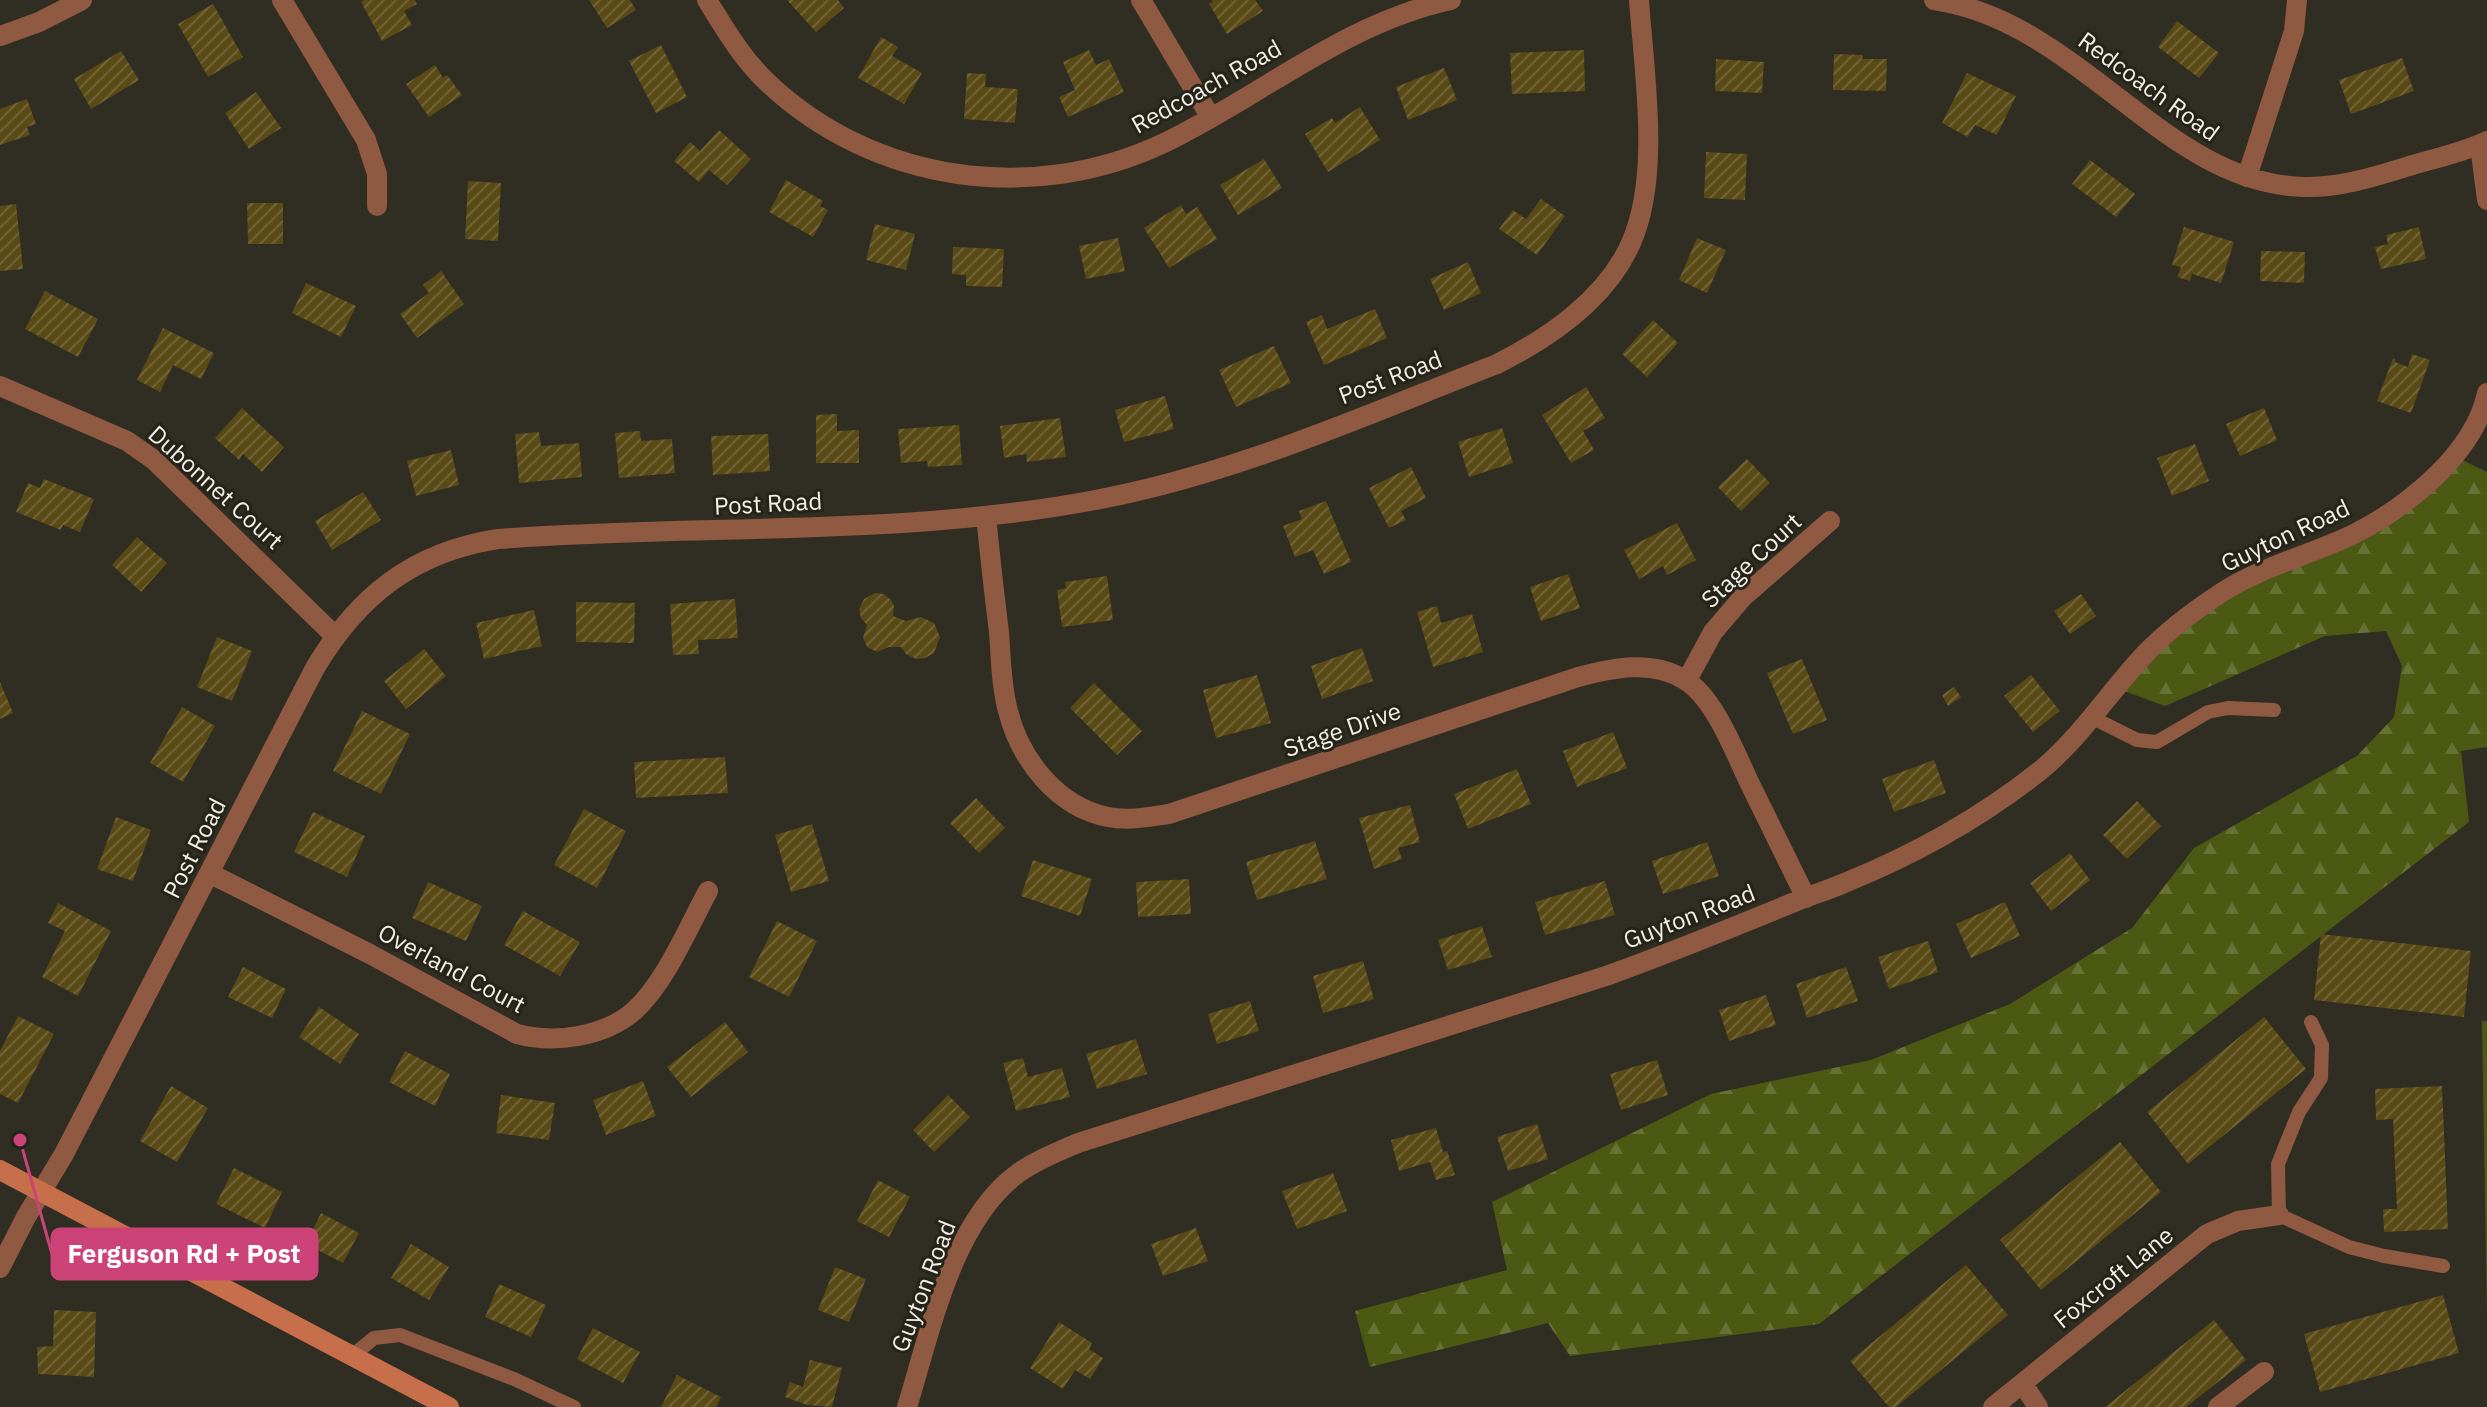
<svg xmlns="http://www.w3.org/2000/svg" width="2487" height="1407" viewBox="0 0 2487 1407" font-family="'IBM Plex Sans',sans-serif">
<style>
.forest{fill:url(#forest-firs)}
.building{fill:url(#building-hatch)}
.lines{fill:none;stroke-linecap:round;stroke-linejoin:round}
.lane{stroke:#8f5942;stroke-width:14}
.street{stroke:#8f5942;stroke-width:20}
.secondary{stroke:#c66f4a;stroke-width:20}
.labels{text-anchor:middle;dominant-baseline:central;stroke-width:6;stroke-linejoin:round;paint-order:stroke}
.street-label{font-size:24px;fill:#f2f0e9;stroke:#262319}
.leader{fill:none;stroke:#cc4377;stroke-width:3}
.callout-dot{fill:#cc4377;stroke:#262319;stroke-width:3}
.callout{fill:#cc4377;stroke:#cc4377;stroke-width:3}
.callout-label{font-size:26px;text-anchor:middle;font-weight:bold;fill:#fff}
</style>
<defs>
<pattern id="forest-firs" width="22" height="20" patternUnits="userSpaceOnUse" patternTransform="scale(2)"><rect width="22" height="20" fill="#4b5913"/><path d="M5 1l3.5 6h-7zM16 11l3.5 6h-7z" fill="#657135"/></pattern>
<pattern id="building-hatch" width="6" height="6" patternUnits="userSpaceOnUse" patternTransform="scale(2)"><rect width="6" height="6" fill="#594a16"/><path d="M-1 1l2-2M0 6l6-6M5 7l2-2" fill="none" stroke="#716438"/></pattern>
</defs>
<rect width="100%" height="100%" fill="#302d23"/>
<path class="forest" d="M2454 456 2487 472V747L2461 751 2469 822 1819 1324 1570 1356 1548 1323 1370 1367 1355 1311 1507 1270 1492 1202 1711 1094 1871 1060 2010 1004 2132 928 2194 848 2357 756 2394 717 2402 666 2386 631 2325 636 2165 706 2116 688 2178 625 2353 534Z
M2482 1021H2487V1317Z"/>
<path class="building" d="M364 0H415L417 4 404 11 412 25 382 41 361 2Z
M589 0H630L636 10 607 28Z
M787 0H838L844 8 816 32Z
M1212 0H1255L1263 11 1227 34 1209 4 1213 2Z
M213 4 243 57 208 77 178 24Z
M2177 21 2219 53 2199 78 2158 47Z
M881 37 898 47 892 56 922 73 904 104 858 78Z
M661 45 687 97 656 113 629 61Z
M1089 50 1096 65 1109 59 1124 92 1068 117 1059 97 1075 90 1063 62Z
M1584 50 1585 91 1512 94 1510 53Z
M121 51 139 80 91 109 74 79Z
M1834 54 1863 55 1862 59H1887L1886 91 1833 90Z
M2402 58 2414 91 2351 114 2339 80Z
M1716 59 1764 62 1762 93 1715 91Z
M435 65 443 78 447 75 462 95 429 117 406 84Z
M1444 68 1457 100 1408 120 1396 87Z
M967 73 986 74 985 87 1018 89 1015 123 964 119Z
M1967 73 2016 96 1997 135 1975 125 1968 137 1942 123Z
M256 92 281 128 249 149 225 113Z
M27 99 36 124 27 127 30 135 0 145V109Z
M1360 107 1380 140 1328 172 1305 134 1332 118 1335 123Z
M719 130 751 159 727 185 709 170 699 182 674 161 690 142 700 151Z
M1706 152 1747 154 1745 200 1704 198Z
M1264 159 1282 188 1238 215 1220 185Z
M2090 160 2135 194 2116 217 2072 184Z
M786 180 823 201 820 206 828 210 813 237 769 212Z
M468 181 501 183 498 241 465 239Z
M1541 199 1565 216 1537 255 1499 229 1513 210 1526 219Z
M247 203H283V244H248Z
M16 204 23 269 0 271V206Z
M1181 205 1186 214 1197 207 1217 239 1169 268 1144 228Z
M875 224 915 234 906 270 866 260Z
M2184 227 2234 242 2221 283 2192 274 2190 281 2177 277 2181 267 2172 265Z
M2419 227 2426 259 2381 269 2375 247 2388 244 2386 235Z
M1118 238 1125 271 1086 279 1079 246Z
M1697 238 1726 250 1707 293 1679 280Z
M953 247 1004 249 1002 287 966 286V275L952 274Z
M2261 251 2305 252 2304 283 2260 281Z
M1468 262 1481 293 1444 310 1430 279Z
M441 271 464 304 417 338 400 314 429 293 423 285Z
M306 283 356 306 341 337 292 313Z
M45 291 98 319 78 357 25 329Z
M1375 309 1387 338 1324 365 1306 322 1322 315 1327 329Z
M1653 320 1678 343 1647 377 1622 354Z
M163 328 214 353 201 379 173 365 160 392 137 380Z
M1274 346 1291 383 1236 407 1219 370Z
M2412 354 2430 360 2411 413 2377 401 2393 358 2396 360 2395 362 2408 367Z
M1586 387 1605 418 1583 431 1594 450 1571 463 1542 415Z
M1165 396 1174 429 1124 442 1115 410Z
M242 408 284 447 262 472 243 454 239 460 215 438Z
M2264 408 2277 440 2240 456 2226 424Z
M837 414V431L859 430V463H816V415Z
M1060 418 1066 457 1027 462 1026 454 1004 458 1000 426Z
M959 425 962 465 928 467 927 461 901 463 898 429Z
M1502 428 1513 463 1469 477 1458 442Z
M640 431 641 441 672 439 675 473 619 478 615 433Z
M539 432 541 446 579 443 582 477 519 483 515 434Z
M768 434 770 471 713 475 711 436Z
M2195 444 2209 481 2172 496 2157 458Z
M451 450 459 485 416 496 407 461Z
M1747 459 1770 483 1741 511 1718 487Z
M1411 467 1426 498 1401 511 1406 520 1389 528 1369 488Z
M44 479 94 499 80 532 63 525 61 530 16 512 28 483 40 488Z
M363 492 381 520 332 550 315 521Z
M1326 501 1351 562 1324 574 1313 550 1295 557 1283 526 1302 519 1299 511Z
M1677 523 1696 560 1667 575 1663 566 1639 579 1624 550Z
M137 537 167 563 141 592 112 565Z
M1568 574 1580 608 1541 621 1530 587Z
M1107 576 1113 620 1062 627 1057 590 1066 588 1065 582Z
M875 593 884 594 891 600 894 606 893 616 906 621 921 617 934 623 940 637 934 653 925 658 916 659 906 654 901 647H889L877 652 867 647 863 638 867 625 861 618 859 609 864 599Z
M2081 594 2096 616 2070 634 2054 611Z
M735 599 738 638 698 640 699 654 673 655 670 604Z
M576 602 635 603 634 643 576 642Z
M1437 606 1441 623 1472 614 1483 652 1433 667 1417 612Z
M534 610 542 646 484 659 476 623Z
M217 637 252 651 232 701 197 687Z
M1362 648 1373 681 1322 699 1311 666Z
M424 649 446 676 406 709 384 681Z
M1802 659 1827 720 1793 734 1767 673Z
M1257 675 1271 723 1216 738 1203 690Z
M2031 675 2060 711 2033 732 2004 696Z
M0 682 13 713 0 719Z
M1094 683 1142 731 1117 755 1070 708Z
M1954 687 1961 697 1948 706 1942 695Z
M182 707 215 726 183 782 150 763Z
M362 711 410 734 381 794 333 771Z
M1613 732 1627 768 1577 787 1563 751Z
M725 757 728 793 636 798 634 762Z
M1934 760 1946 793 1894 812 1882 779Z
M1517 769 1531 804 1468 829 1454 794Z
M976 798 1005 828 979 853 950 823Z
M2137 801 2161 826 2127 859 2103 835Z
M1410 805 1420 842 1398 848 1402 859 1374 869 1359 818Z
M584 809 626 831 597 888 554 865Z
M313 812 365 836 347 877 294 852Z
M116 817 151 830 133 881 97 869Z
M812 824 829 881 791 892 775 835Z
M1315 841 1327 879 1257 900 1246 862Z
M1707 842 1719 876 1663 894 1652 861Z
M2070 853 2090 880 2051 911 2030 883Z
M1033 860 1092 879 1080 916 1021 896Z
M1189 879 1191 914 1138 917 1136 882Z
M1605 881 1615 915 1545 935 1535 902Z
M428 882 482 906 466 941 412 918Z
M2005 902 2020 936 1971 958 1956 924Z
M58 903 111 931 78 996 42 977 65 931 48 923Z
M523 911 580 942 560 976 504 945Z
M777 921 817 941 789 997 749 977Z
M1482 926 1492 957 1448 970 1438 940Z
M2321 934 2471 951 2464 1017 2314 1000Z
M1928 941 1938 972 1889 989 1878 957Z
M1363 961 1374 999 1323 1013 1313 976Z
M243 967 286 989 272 1018 228 997Z
M1846 967 1858 1001 1807 1018 1796 984Z
M1766 995 1776 1025 1729 1041 1719 1010Z
M1250 1001 1259 1031 1217 1044 1208 1014Z
M319 1007 359 1034 340 1064 299 1037Z
M18 1016 54 1034 18 1103 0 1094V1051Z
M2264 1017 2306 1069 2188 1164 2147 1112Z
M725 1022 748 1052 691 1097 667 1067Z
M1136 1039 1147 1074 1097 1089 1086 1054Z
M405 1051 450 1074 435 1106 389 1082Z
M1023 1058 1028 1077 1062 1068 1070 1097 1016 1111 1003 1063Z
M1657 1060 1668 1095 1621 1110 1610 1074Z
M643 1081 656 1116 606 1135 593 1100Z
M171 1086 208 1108 177 1162 140 1141Z
M2442 1086 2448 1229 2384 1232 2383 1209H2397L2393 1119 2376 1120 2375 1089Z
M501 1095 555 1103 549 1140 496 1133Z
M948 1095 970 1117 934 1152 913 1130Z
M1537 1124 1548 1159 1508 1171 1497 1137Z
M1436 1128 1443 1152 1447 1151 1455 1175 1436 1180 1430 1162 1399 1171 1391 1140Z
M2120 1142 2161 1192 2041 1290 2000 1240Z
M234 1168 282 1192 265 1228 216 1204Z
M1333 1173 1347 1211 1297 1229 1282 1191Z
M878 1180 910 1197 889 1237 857 1221Z
M321 1213 359 1233 343 1263 306 1244Z
M1196 1228 1208 1261 1163 1276 1151 1244Z
M411 1244 449 1267 429 1300 391 1278Z
M1966 1265 2008 1315 1896 1407H1889L1850 1361Z
M835 1267 866 1279 849 1322 818 1310Z
M499 1284 546 1305 531 1337 485 1317Z
M2443 1295 2459 1353 2320 1392 2304 1334Z
M54 1310 96 1312 94 1377 38 1374 37 1347 53 1346Z
M2214 1320 2246 1360 2186 1407H2105Z
M1059 1322 1092 1343 1089 1349 1103 1358 1090 1379 1075 1370 1063 1389 1030 1368Z
M593 1328 640 1352 623 1383 577 1359Z
M810 1360 842 1368 832 1407 807 1405 785 1397 790 1382 803 1387Z
M677 1375 721 1397 716 1407H661Z"/>
<g class="lines">
<path class="lane" d="M2091 717 2137 740 2157 742 2208 712 2228 708 2274 710
M2311 1022 2322 1045 2321 1078 2299 1112 2278 1164 2279 1215 2349 1247 2384 1256 2443 1266
M352 1356 374 1338 400 1335 514 1379 574 1407"/>
<path class="street" d="M282 0 366 140 377 174V206
M707 0C725 29 743 60 768 83 874 183 1033 205 1164 143 1260 97 1344 23 1451 0
M1141 0 1211 118
M1934 0C1995 9 2043 41 2091 77 2156 125 2219 185 2304 187 2338 188 2374 177 2406 167 2432 159 2462 153 2487 141
M0 36 39 22 82 0
M2480 145 2487 200
M2247 177 2294 31 2297 0
M0 386 127 441 154 460 334 635
M986 516C990 555 994 593 999 632 1001 658 1001 685 1008 711 1020 759 1057 807 1108 817 1128 821 1149 817 1169 814L1578 677C1612 668 1652 659 1685 680 1716 699 1736 756 1752 788 1770 824 1788 861 1806 898
M1687 680 1713 632 1743 597 1830 521
M211 874 368 953 517 1034C554 1044 604 1037 634 1011 665 983 688 928 708 891
M0 1268 26 1217 64 1154 315 668C358 596 413 552 498 539 695 524 895 537 1090 501 1231 476 1365 415 1497 364 1549 338 1607 298 1631 243 1661 176 1644 72 1639 0
M2023 1384 2038 1407
M907 1407C930 1333 952 1222 1017 1174 1035 1161 1057 1152 1078 1143L1606 976C1670 953 1734 927 1797 901 1812 895 1828 890 1842 884 1912 856 1982 817 2041 770 2081 737 2110 691 2146 653 2168 630 2195 610 2221 593 2262 566 2311 555 2354 534 2407 507 2474 454 2487 393
M1993 1407 2207 1234 2238 1221 2279 1215
M2218 1407 2264 1372"/>
<path class="secondary" d="M0 1170 449 1407"/>
</g>
<g class="labels">
<g class="street-label">
<text transform="translate(1206 86) rotate(-29)">Redcoach Road</text>
<text transform="translate(2149 86) rotate(36)">Redcoach Road</text>
<text transform="translate(1390 377) rotate(-21)">Post Road</text>
<text transform="translate(216 487) rotate(42)">Dubonnet Court</text>
<text transform="translate(768 503) rotate(-3)">Post Road</text>
<text transform="translate(2285 535) rotate(-25)">Guyton Road</text>
<text transform="translate(1751 560) rotate(-43)">Stage Court</text>
<text transform="translate(1342 729) rotate(-19)">Stage Drive</text>
<text transform="translate(194 848) rotate(-63)">Post Road</text>
<text transform="translate(1689 916) rotate(-21)">Guyton Road</text>
<text transform="translate(452 968) rotate(28)">Overland Court</text>
<text transform="translate(2113 1277) rotate(-39)">Foxcroft Lane</text>
<text transform="translate(923 1286) rotate(-69)">Guyton Road</text>
</g>
</g>
<path class="leader" d="M20 1140L52 1254"/>
<circle class="callout-dot" cx="20" cy="1140" r="8"/>
<rect class="callout" x="52" y="1229" width="265" height="50" rx="8"/>
<g class="callout-label">
<text x="184" y="1263">Ferguson Rd + Post</text>
</g>
</svg>
